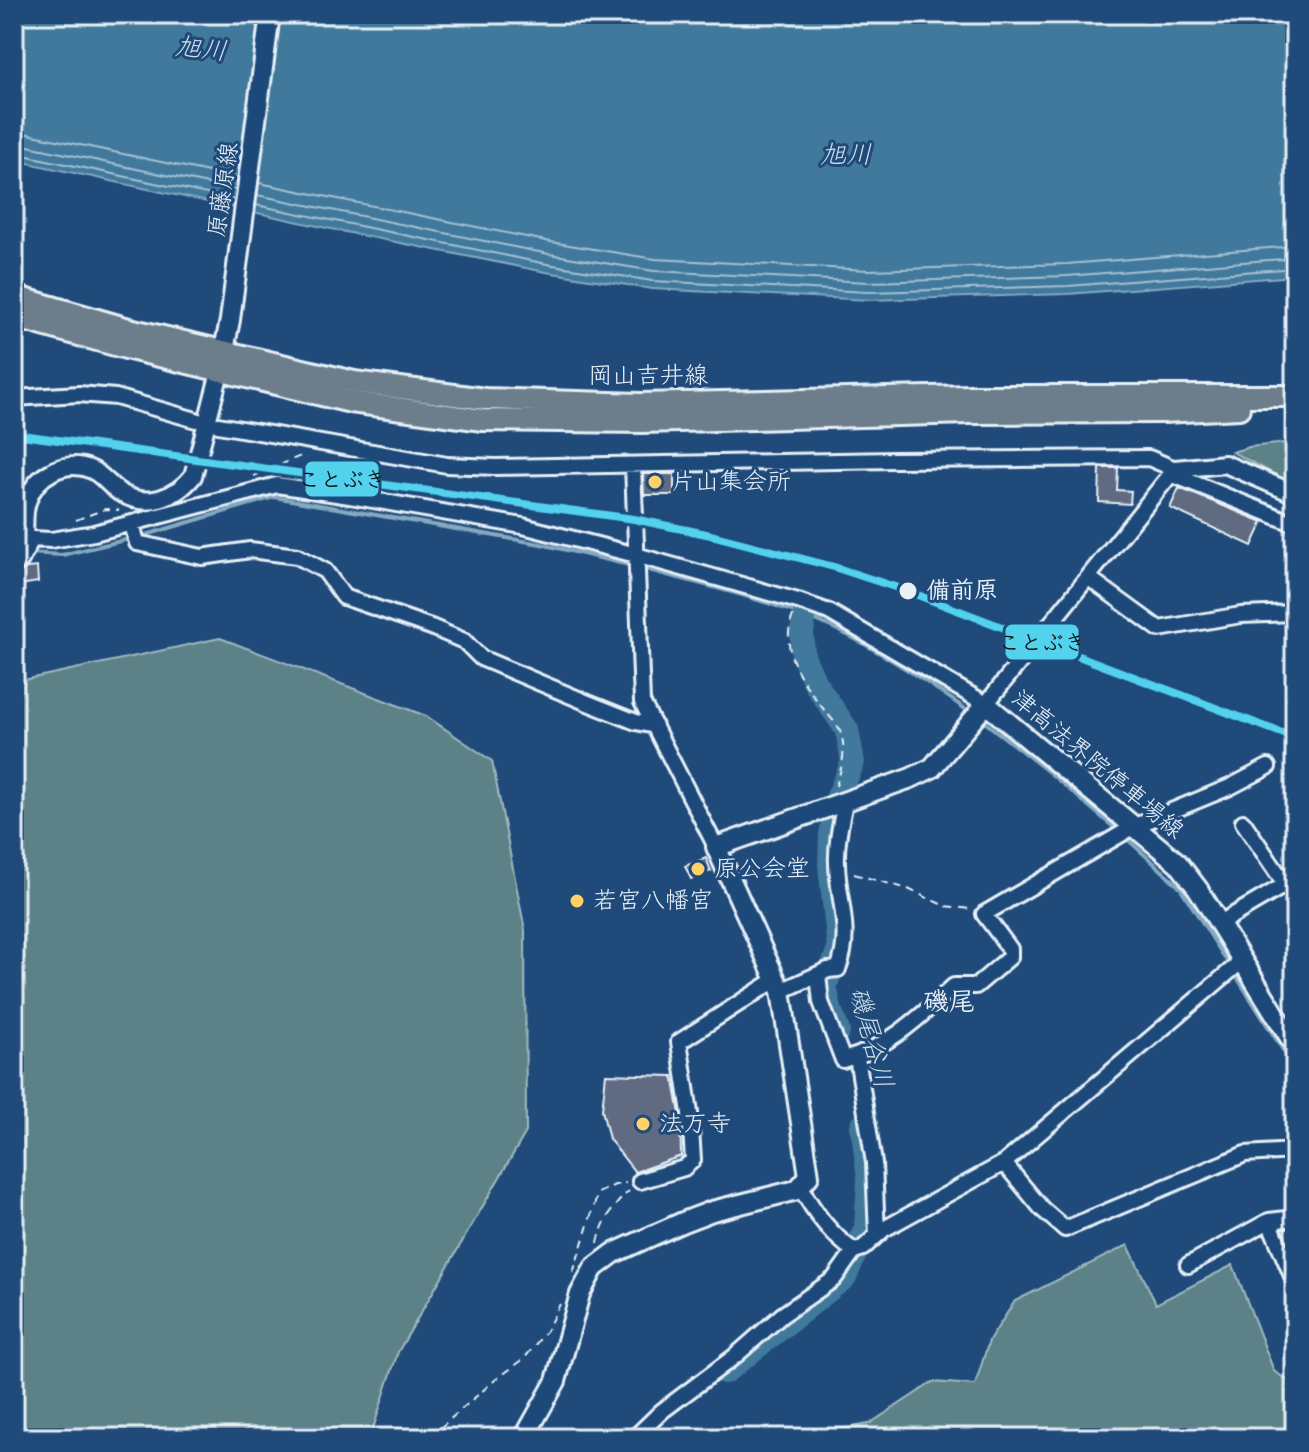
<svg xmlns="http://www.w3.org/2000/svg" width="1309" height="1452" viewBox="0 0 1309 1452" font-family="Mynerve,'Klee One',sans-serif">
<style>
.green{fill:#5c8287;stroke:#a2bac0;stroke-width:2}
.water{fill:#41799c;stroke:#84a9c1;stroke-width:2}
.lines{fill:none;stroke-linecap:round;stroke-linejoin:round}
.shore{stroke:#a5c1d3;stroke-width:2}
.stream{stroke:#84a9c1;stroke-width:4}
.river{stroke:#41799c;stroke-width:24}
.building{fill:#606b81;stroke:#e8f1f8;stroke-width:2}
.minor-casing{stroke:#e8f1f8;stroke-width:20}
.tertiary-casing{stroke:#e8f1f8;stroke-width:22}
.secondary-casing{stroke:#e8f1f8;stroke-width:24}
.primary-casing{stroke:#e8f1f8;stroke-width:26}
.path{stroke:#e8f1f8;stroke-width:2;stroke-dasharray:8 6;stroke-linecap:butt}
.minor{stroke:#1f4a7a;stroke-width:14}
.tertiary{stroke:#1f4a7a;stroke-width:16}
.secondary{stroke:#1f4a7a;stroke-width:18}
.primary{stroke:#6c7d8b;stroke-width:20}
.rail-1-casing{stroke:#1f4a7a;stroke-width:14}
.rail-1{stroke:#53d2ee;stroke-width:8}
.poi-dot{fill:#ffd166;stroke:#1f4a7a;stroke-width:3}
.stop-dot{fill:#e8f1f8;stroke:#1f4a7a;stroke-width:3}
.labels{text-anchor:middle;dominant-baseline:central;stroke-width:6;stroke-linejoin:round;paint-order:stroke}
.street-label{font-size:24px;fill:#e8f1f8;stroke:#1f4a7a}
.poi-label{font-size:24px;fill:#e8f1f8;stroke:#1f4a7a;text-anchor:start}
.stop-label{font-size:24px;font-weight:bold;fill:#e8f1f8;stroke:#1f4a7a;text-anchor:start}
.water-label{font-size:26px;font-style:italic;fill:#cfdfea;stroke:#1f4a7a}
.neighbourhood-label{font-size:26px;font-weight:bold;fill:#e8f1f8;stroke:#1f4a7a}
.line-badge{stroke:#1f4a7a;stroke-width:3}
.pale-badge-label{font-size:22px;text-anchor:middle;font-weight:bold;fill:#111}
</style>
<rect width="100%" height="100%" fill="#1f4a7a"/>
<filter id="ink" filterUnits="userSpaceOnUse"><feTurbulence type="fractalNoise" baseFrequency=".0125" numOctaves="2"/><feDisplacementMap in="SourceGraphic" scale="16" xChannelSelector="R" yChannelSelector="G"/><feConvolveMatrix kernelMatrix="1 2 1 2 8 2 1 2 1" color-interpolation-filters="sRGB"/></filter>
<g filter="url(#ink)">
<path class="green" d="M1295 442V485L1232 452 1249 447Z
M220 638 426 716 492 761 525 930 526 1132 398 1352 370 1438H14V682Z
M1128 1245 1156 1304 1233 1265 1274 1371 1295 1385V1438H789L869 1424 933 1382 975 1385 989 1341 1015 1301Z"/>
<path class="water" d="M14 14H1295V276L1068 294 869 300 652 289 546 272 350 233 14 160Z"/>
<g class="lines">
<path class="shore" d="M14 131 237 178
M14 143 236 190
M14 153 235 200
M259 183 551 242 655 259 869 270 1067 264 1295 246
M257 195 549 254 654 271 869 282 1067 276 1295 258
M256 205 547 264 652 281 869 292 1068 286 1295 268"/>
<path class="stream" d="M28 553 62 555 146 535 274 497 541 544 633 566
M641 568C700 584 762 598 818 621 871 644 925 680 971 713
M982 720 1050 773 1118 831
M1124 836 1180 887 1295 1069"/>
<path class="river" d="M804 617 802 633 803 656 815 683 847 730 853 762 838 797 831 835 830 865 839 949 825 986 830 1009 838 1031
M725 1372 845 1277 866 1228 869 1179 862 1125"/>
</g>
<path class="building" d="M1100 468H1118L1117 490 1131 491 1130 504 1099 502Z
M643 474H674V495H644Z
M1179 488 1263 522 1252 546 1170 508Z
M37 567 38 582 14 586V576L27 568Z
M706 858 711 871 691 879 685 866Z
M606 1074 673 1076 680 1114 681 1156 635 1172 609 1139 602 1110Z"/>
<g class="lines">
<defs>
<path id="minor" d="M14 398 79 394 116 397 196 420
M633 465 642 702 716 847
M1171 474 1295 524
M132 524 137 543 202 557 250 550 297 556 325 571 344 597 431 627 464 641 481 658 588 703 636 722 655 726
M14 538 51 540 94 533 277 485 350 496 523 526 636 555 798 601 829 612 986 704 1175 469 1149 458 894 460 495 467 447 465 218 425
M14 566 21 560 32 539
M1089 578 1159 629 1241 615 1295 613
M1243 822 1285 884
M1220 923 1295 879
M818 975 821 1002 843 1060C887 1049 921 1016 954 986H976L1010 957V949L984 914 1135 826 1230 787 1268 767
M781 991 828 970 838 969C853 932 838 902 837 864 836 843 841 822 845 802
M857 1057 874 1163 877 1235
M1004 1163 1042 1209 1065 1229 1245 1154 1295 1151
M640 1181 684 1168 693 1160 690 1113 679 1042 775 980
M801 1188C815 1213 830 1234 854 1251L863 1248 884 1229 1004 1163 1242 961
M1269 1221 1295 1283
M1188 1265 1269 1221 1295 1218
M634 1438 662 1411 734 1357 782 1315 834 1279 854 1251"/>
<path id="tertiary" d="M1175 469 1225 464 1295 494
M24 539C25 527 23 513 27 502 35 475 65 458 92 470 103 475 110 487 121 493 147 509 175 498 193 476L220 372"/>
<path id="secondary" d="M221 365 230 320 270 14
M524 1438 556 1381 580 1294 594 1268 614 1253 683 1222 712 1211 797 1190 809 1176 781 991 716 847 911 778 932 768 986 704 1178 863 1198 889 1295 1046"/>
<path id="primary" d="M14 296 129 329 354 382 485 399 641 404 971 396H1295
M14 317 126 348 351 402 483 420 642 422 971 413 1163 412 1239 408"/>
</defs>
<use href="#minor" class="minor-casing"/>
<use href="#tertiary" class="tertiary-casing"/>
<use href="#secondary" class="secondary-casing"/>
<use href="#primary" class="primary-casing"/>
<path class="path" d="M254 476 303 455
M76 520 105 509 119 510
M793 615C779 653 802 681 825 711 831 718 840 727 842 737 846 755 841 769 836 786
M854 874 908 889 945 906 970 909
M598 1243C602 1222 613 1206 629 1191
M573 1273 598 1193 615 1185 626 1183
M414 1438 440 1428 495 1380 524 1359 546 1331 560 1304"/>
<use href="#minor" class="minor"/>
<use href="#tertiary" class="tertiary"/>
<use href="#secondary" class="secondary"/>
<use href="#primary" class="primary"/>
<defs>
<path id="rail-1" d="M14 434 634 519 711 535 834 567 907 591 1295 738"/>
</defs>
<use href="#rail-1" class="rail-1-casing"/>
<use href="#rail-1" class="rail-1"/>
</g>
</g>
<g class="poi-dot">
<circle cx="655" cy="482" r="8"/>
<circle cx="698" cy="869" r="8"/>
<circle cx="577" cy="901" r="8"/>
<circle cx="643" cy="1124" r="8"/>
</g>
<circle class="stop-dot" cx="908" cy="591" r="10"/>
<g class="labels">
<g class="street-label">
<text transform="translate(224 190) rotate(-82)">原藤原線</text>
<text x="648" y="376">岡山吉井線</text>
<text transform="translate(1097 765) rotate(40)">津高法界院停車場線</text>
</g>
<g class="poi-label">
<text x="671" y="482">片山集会所</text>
<text x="714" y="869">原公会堂</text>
<text x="593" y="901">若宮八幡宮</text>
<text x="659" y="1124">法万寺</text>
</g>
<g class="stop-label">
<text x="926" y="591">備前原</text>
</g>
<g class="water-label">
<text transform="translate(201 50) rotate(6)">旭川</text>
<text x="846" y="156">旭川</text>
<text transform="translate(870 1038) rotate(75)">磯尾谷川</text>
</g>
<g class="neighbourhood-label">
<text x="949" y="1003">磯尾</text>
</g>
</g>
<g class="line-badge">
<rect x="304" y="460" width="76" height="38" rx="8" fill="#53d2ee"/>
<rect x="1004" y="623" width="76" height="38" rx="8" fill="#53d2ee"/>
</g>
<g class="pale-badge-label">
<text x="342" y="487">ことぶき</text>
<text x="1042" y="650">ことぶき</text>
</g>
<rect width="1309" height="1452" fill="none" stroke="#1f4a7a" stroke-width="48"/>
<rect x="24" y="24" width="1261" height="1404" fill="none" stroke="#e8f1f8" stroke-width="3" filter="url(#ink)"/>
</svg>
